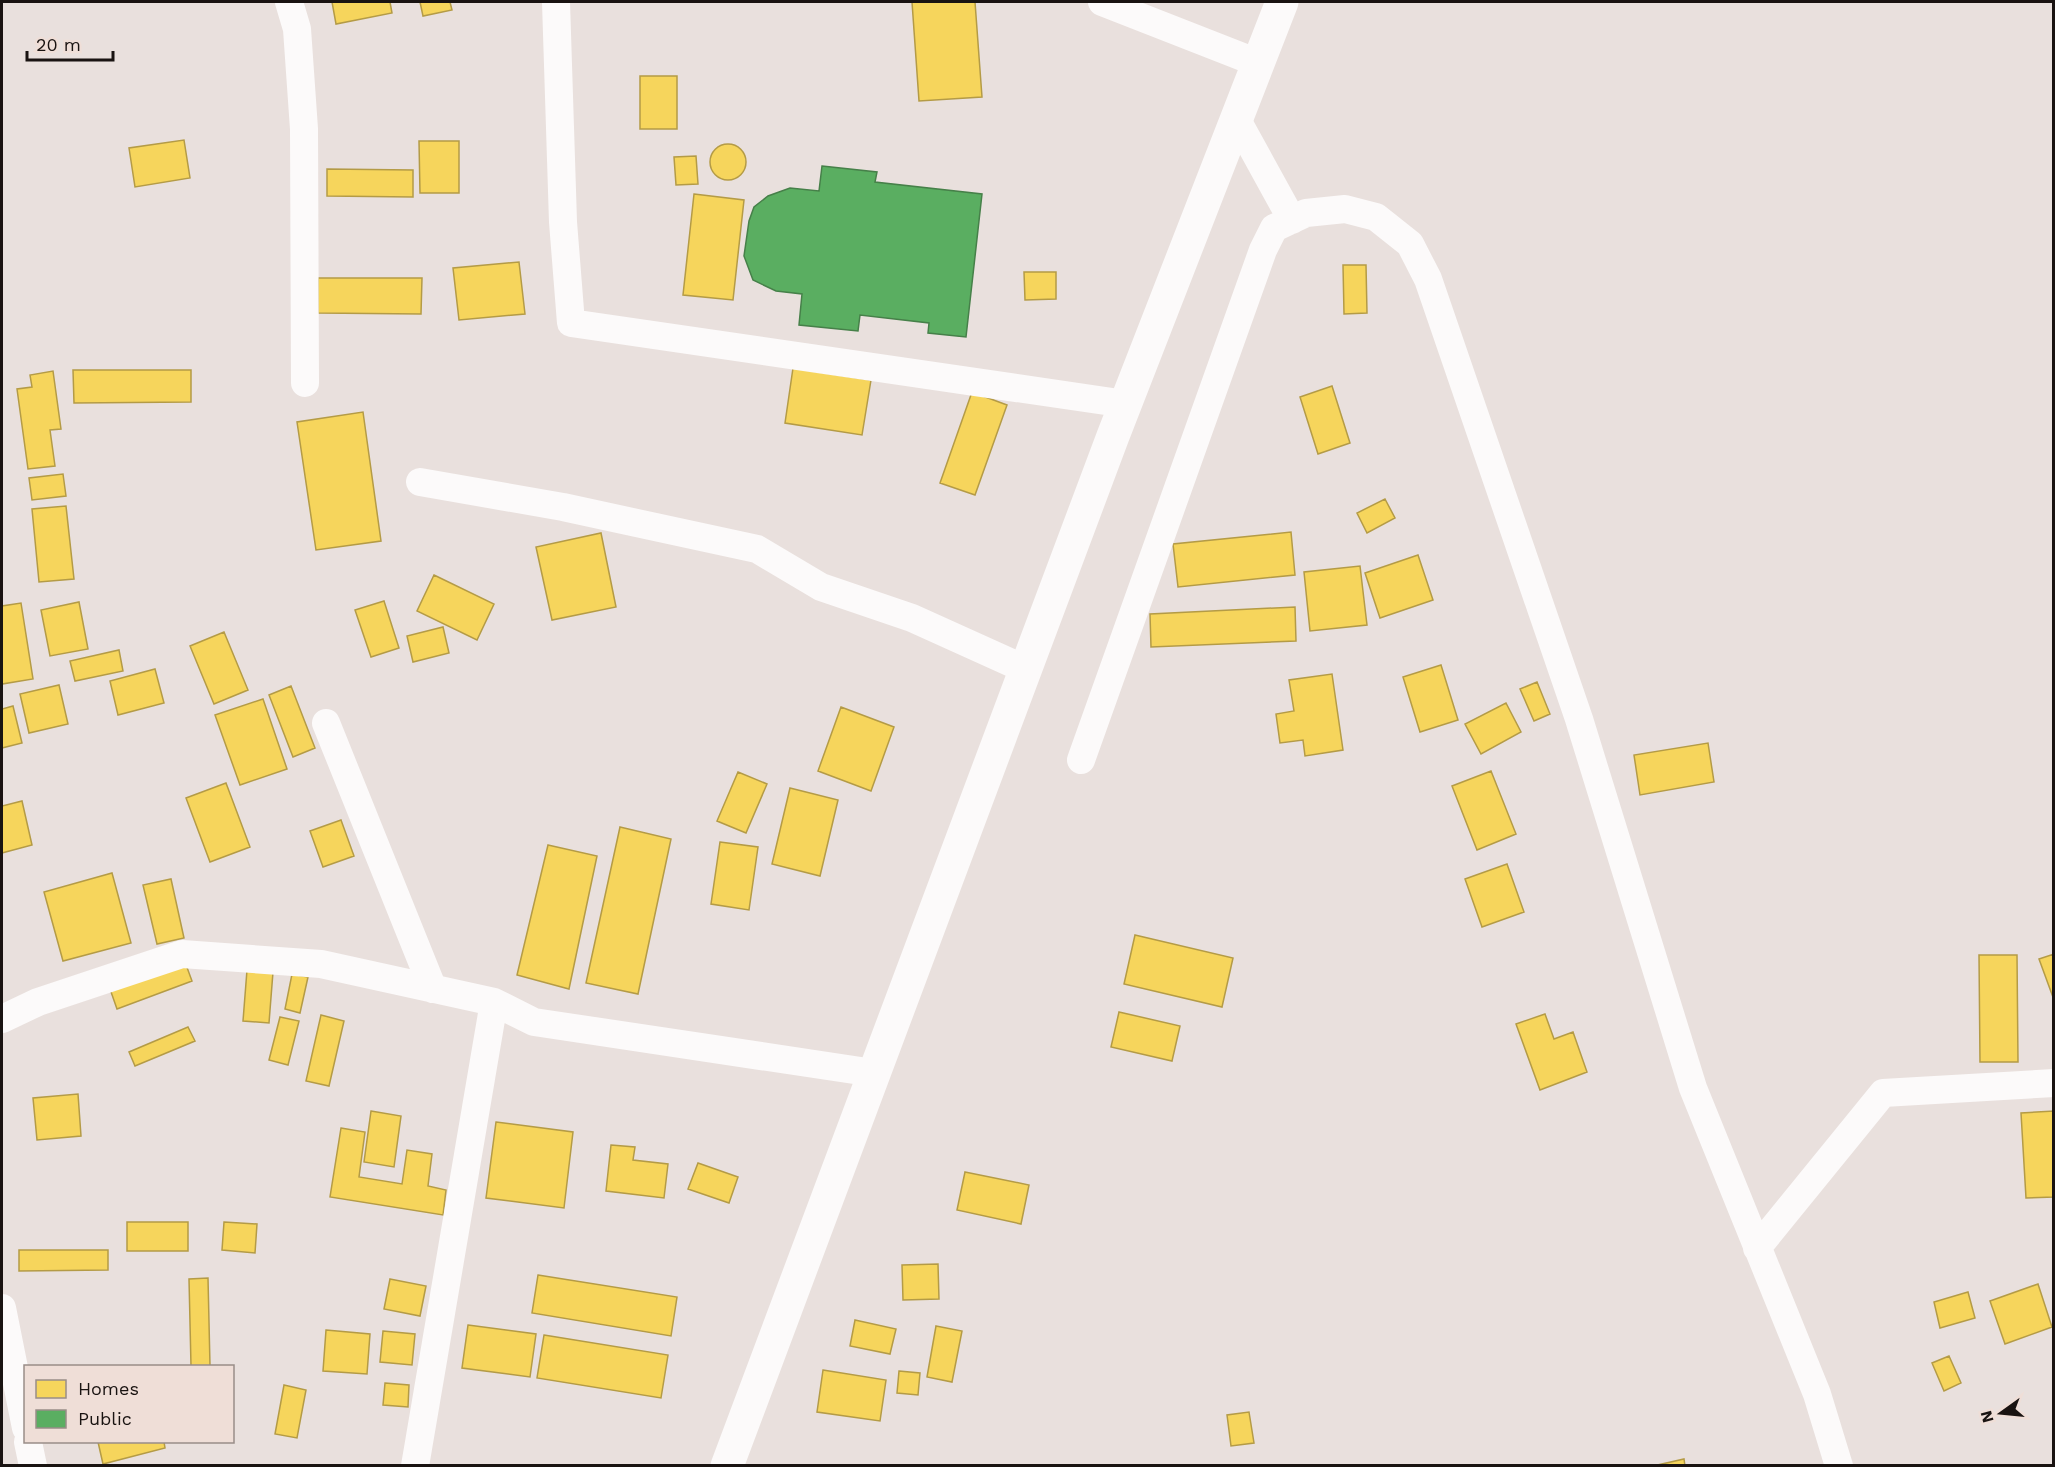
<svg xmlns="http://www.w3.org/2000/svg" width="2055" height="1467" viewBox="0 0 2055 1467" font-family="'Work Sans',sans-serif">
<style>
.homes{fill:#f6d55c;stroke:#b49b46;stroke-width:1.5}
.public{fill:#5aae61;stroke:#468049;stroke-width:1.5}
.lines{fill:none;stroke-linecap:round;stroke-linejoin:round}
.minor{stroke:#fcfafa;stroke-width:28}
.major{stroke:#fcfafa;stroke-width:33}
</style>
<rect width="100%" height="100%" fill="#e9e0dd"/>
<path class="homes" d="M332 2H390L392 13 336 24Z
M420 2H450L452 10 423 16Z
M912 2H975L982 97 919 101Z
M640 76H677V129H640Z
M184 140 190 178 135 187 129 148Z
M419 141H459V193H420Z
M710 162a18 18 0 1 1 36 0a18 18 0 1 1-36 0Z
M696 156 698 184 676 185 674 157Z
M327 169 413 170V197L327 196Z
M694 194 744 200 733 300 683 295Z
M519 262 525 314 459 320 453 268Z
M1343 265H1366L1367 313 1344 314Z
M1024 272H1056V299L1025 300Z
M318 278H422L421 314 318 313Z
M793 368 871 380 862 435 785 423Z
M73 370H191V402L74 403Z
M53 371 61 429 50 430 55 466 28 469 17 389 32 387 30 375Z
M1332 386 1350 443 1318 454 1300 397Z
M972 392 1007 405 975 495 940 483Z
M363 412 381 541 316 550 297 422Z
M63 474 66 496 32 500 29 478Z
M1385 499 1395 518 1367 533 1357 513Z
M66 506 74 579 39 582 32 509Z
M1291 532 1295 575 1178 587 1173 544Z
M601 533 616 607 552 620 536 547Z
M1418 555 1433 600 1380 618 1365 573Z
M1360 566 1367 625 1310 631 1304 572Z
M434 575 494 604 477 640 417 611Z
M384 601 399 648 371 657 355 610Z
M79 602 88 649 50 656 41 610Z
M21 603 33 679 2 684V606Z
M1295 607 1296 641 1151 647 1150 614Z
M443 627 449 653 413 662 407 636Z
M224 632 248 690 214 704 190 646Z
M119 650 123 671 75 681 70 661Z
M1441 665 1458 720 1420 732 1403 677Z
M155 669 164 703 118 715 110 681Z
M1332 674 1343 750 1305 756 1303 740 1280 743 1276 714 1294 711 1289 680Z
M1537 682 1550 714 1534 721 1520 689Z
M59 685 68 724 29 733 20 694Z
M291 686 315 748 293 757 269 695Z
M263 699 287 769 240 785 215 715Z
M1506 703 1521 732 1481 754 1465 724Z
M13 706 22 743 2 748V709Z
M841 707 894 727 871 791 818 771Z
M1708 743 1714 782 1640 795 1634 755Z
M1491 771 1516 834 1477 850 1452 786Z
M738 772 767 784 746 833 717 821Z
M226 783 250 847 210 862 186 798Z
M790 788 838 800 820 876 772 864Z
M22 801 32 845 2 853V806Z
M341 820 354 856 323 867 310 831Z
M620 827 671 839 638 994 586 983Z
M720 842 758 847 749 910 711 904Z
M548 845 597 856 569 989 517 975Z
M1507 864 1524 912 1482 927 1465 879Z
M112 873 131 943 63 961 44 892Z
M171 879 184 938 157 944 143 885Z
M1135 935 1233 958 1222 1007 1124 984Z
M2054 954V1000L2039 959Z
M1979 955H2017L2018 1062H1980Z
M185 962 192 981 117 1009 110 989Z
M247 970 273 972 269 1023 243 1021Z
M292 974 308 977 300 1013 285 1009Z
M1119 1012 1180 1026 1172 1061 1111 1047Z
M1545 1014 1554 1039 1573 1032 1587 1072 1540 1090 1516 1024Z
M321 1015 344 1021 329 1086 306 1081Z
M280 1017 299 1021 288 1065 269 1060Z
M188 1027 195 1041 135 1066 129 1052Z
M78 1094 81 1136 37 1140 33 1098Z
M371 1111 401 1116 394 1167 364 1162Z
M2054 1111V1197L2026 1198 2021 1113Z
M496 1122 573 1132 564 1208 486 1198Z
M341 1128 365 1132 359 1177 402 1184 407 1150 432 1154 428 1186 446 1190 443 1215 330 1197Z
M611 1145 635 1147 633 1160 668 1164 664 1198 606 1191Z
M698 1163 738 1177 729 1203 688 1189Z
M965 1172 1029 1185 1021 1224 957 1210Z
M127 1222H188V1251H127Z
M224 1222 257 1224 255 1253 222 1250Z
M19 1250H108V1270L19 1271Z
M938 1264 939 1299 903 1300 902 1265Z
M538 1275 677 1297 671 1336 532 1313Z
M208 1278 210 1366H191L189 1279Z
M390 1279 426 1286 420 1316 384 1309Z
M2038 1284 2052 1327 2005 1344 1990 1301Z
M1968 1292 1975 1318 1940 1328 1934 1302Z
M855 1320 896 1329 890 1354 850 1346Z
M468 1325 536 1334 530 1377 462 1368Z
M936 1326 962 1331 952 1382 927 1377Z
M326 1330 370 1334 367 1374 323 1371Z
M383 1331 415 1334 412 1365 380 1362Z
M544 1335 668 1355 661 1398 537 1378Z
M1949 1356 1961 1383 1944 1391 1932 1363Z
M823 1370 886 1380 880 1421 817 1412Z
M899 1371 920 1373 918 1395 897 1393Z
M385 1383 409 1385 408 1407 383 1405Z
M284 1385 306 1390 297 1438 275 1434Z
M1249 1412 1254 1443 1231 1446 1227 1415Z
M98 1442H164L165 1448 103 1464Z
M1684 1459 1685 1466H1653Z"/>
<path class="public" d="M822 166 877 172 875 182 982 194 966 337 928 333 929 323 860 315 858 331 799 325 802 294 776 291 753 280 744 256 749 221 754 207 768 196 790 188 819 191Z"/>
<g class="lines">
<path class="minor" d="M289 2 297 29 304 129 305 383
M556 2 563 222 571 323 1126 404
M1102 2 1258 63
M1237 120 1292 220
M420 482 563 507 757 549 821 587 912 618 1025 669
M326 723 433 989
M1081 760 1263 250 1274 228 1306 213 1345 209 1376 217 1410 244 1428 279 1579 719 1693 1088 1817 1394 1839 1466
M2 1019 38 1002 182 954 321 964 494 1002 534 1022 874 1073
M1757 1248 1883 1093 2054 1083
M2 1308 26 1428
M28 1442 33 1466
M415 1466 494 1002"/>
<path class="major" d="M727 1466 1113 436 1282 2"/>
</g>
<rect width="2055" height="1467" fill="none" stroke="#191311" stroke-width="6"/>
<rect x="24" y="1365" width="210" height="78" fill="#efded7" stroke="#998d88" stroke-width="1.5"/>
<rect x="36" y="1380" width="30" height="18" fill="#f6d55c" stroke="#998d88" stroke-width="1.5"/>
<text x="78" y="1395" font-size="18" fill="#191311">Homes</text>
<rect x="36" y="1410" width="30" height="18" fill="#5aae61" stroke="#998d88" stroke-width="1.5"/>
<text x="78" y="1425" font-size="18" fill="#191311">Public</text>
<g transform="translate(2001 1413) rotate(255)" stroke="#efded7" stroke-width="4.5" paint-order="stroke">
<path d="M0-4.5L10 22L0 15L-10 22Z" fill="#191311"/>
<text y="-9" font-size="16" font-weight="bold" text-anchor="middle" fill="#191311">N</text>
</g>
<path d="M27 51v9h86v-9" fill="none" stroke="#191311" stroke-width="3"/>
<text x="36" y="51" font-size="18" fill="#191311" stroke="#efded7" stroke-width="4.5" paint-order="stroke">20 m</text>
</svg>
